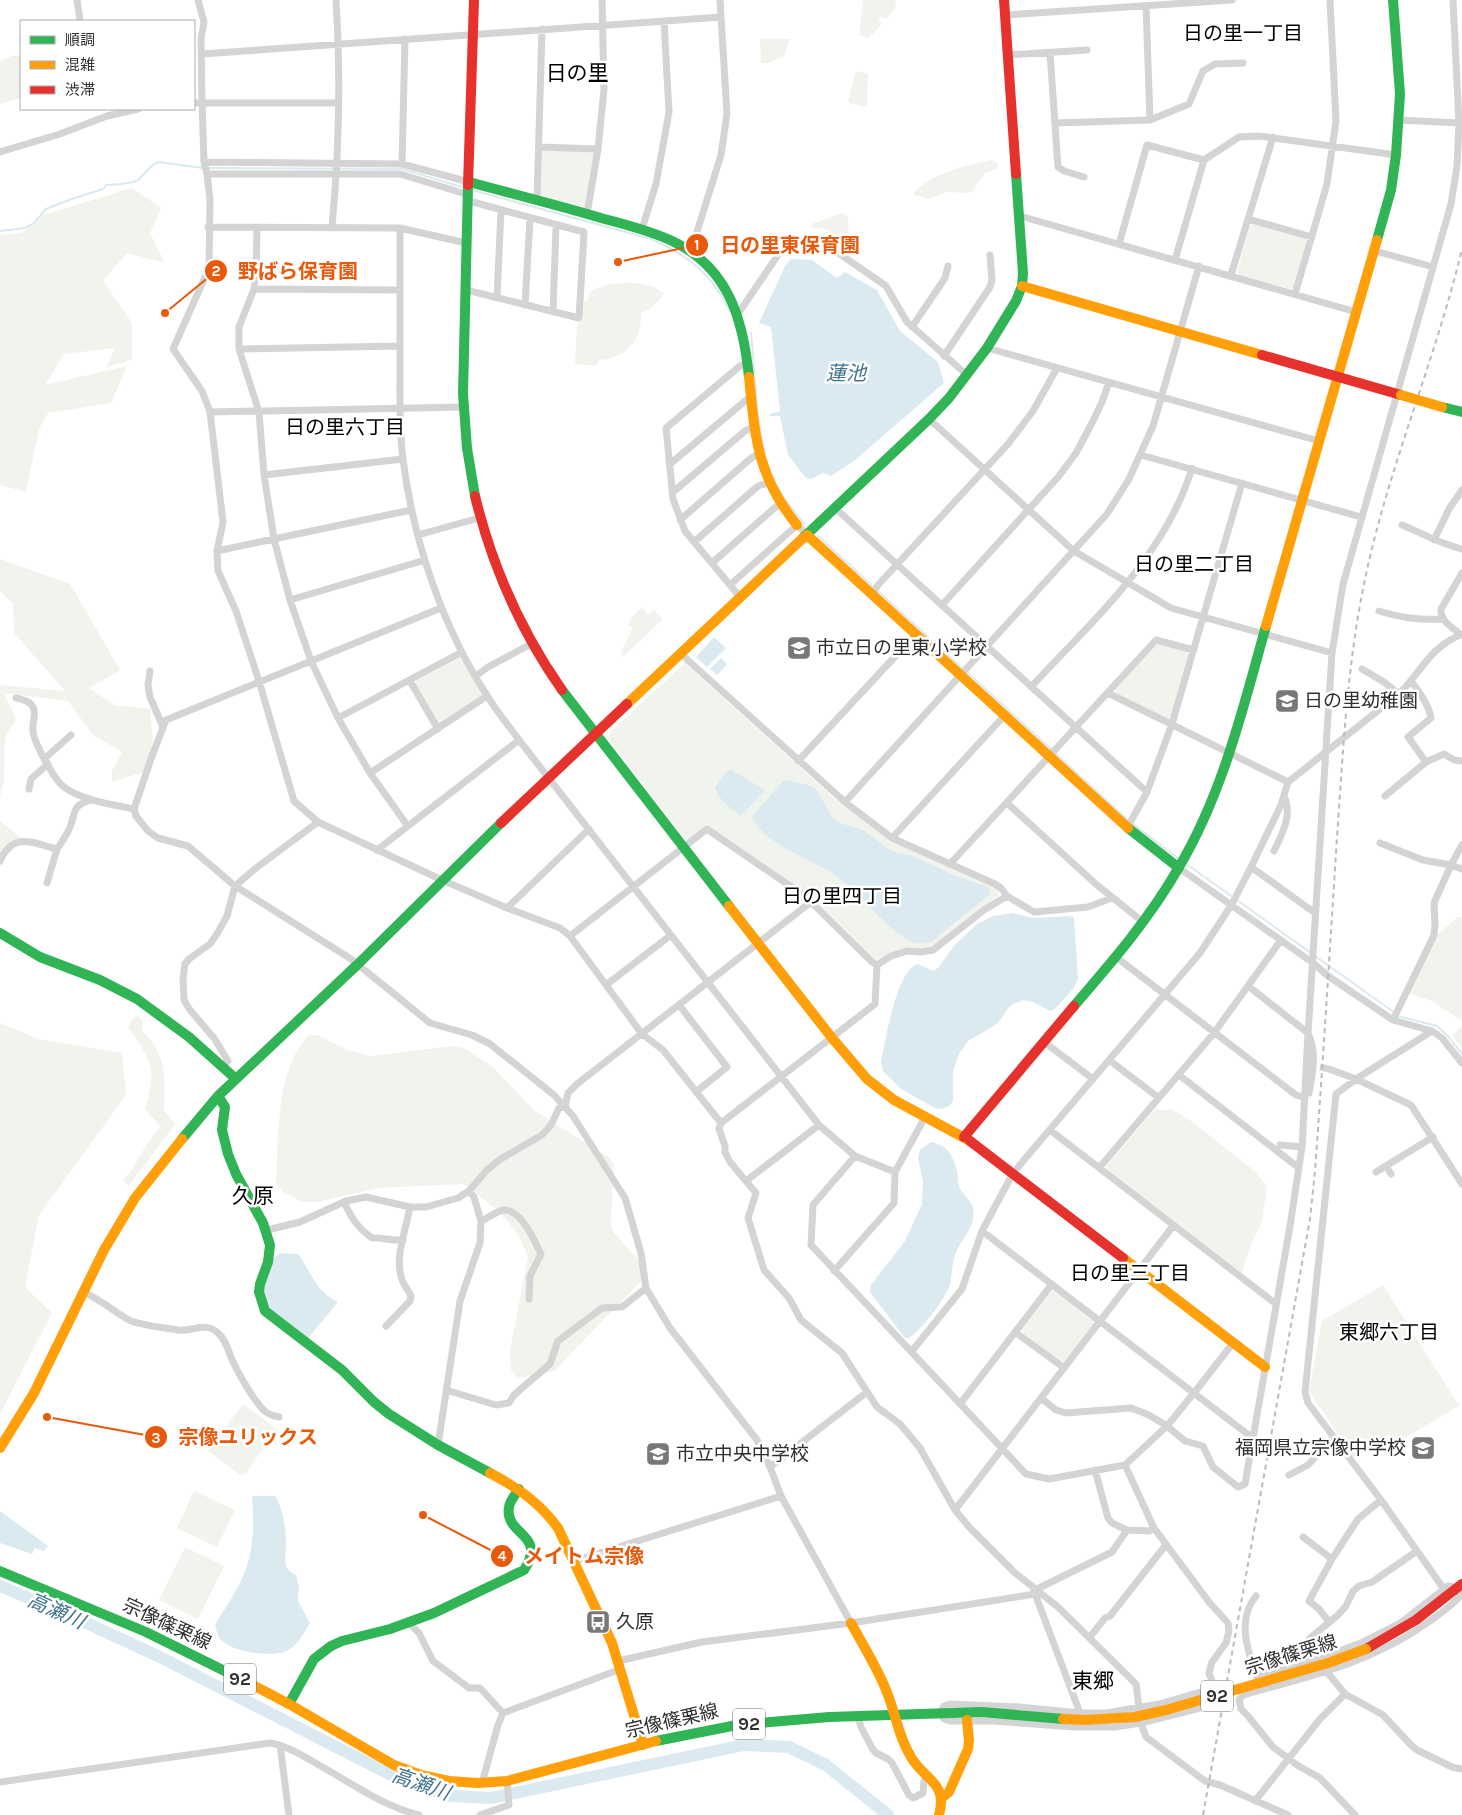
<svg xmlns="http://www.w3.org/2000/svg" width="1462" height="1815" viewBox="0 0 1462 1815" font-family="Karla,'Noto Sans JP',sans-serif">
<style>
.green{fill:#f1f4ed}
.water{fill:#dbe9f0}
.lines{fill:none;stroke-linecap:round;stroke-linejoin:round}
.stream{stroke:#dbe9f0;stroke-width:2}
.river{stroke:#dbe9f0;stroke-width:12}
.street-tunnel{stroke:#d5d5d5;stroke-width:7;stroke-dasharray:7 3.5;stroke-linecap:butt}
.street{stroke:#d4d4d4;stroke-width:7}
.fast{stroke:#30b455;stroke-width:10}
.slow{stroke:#ff9f0a;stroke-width:10}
.jam{stroke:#e5322d;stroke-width:10}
.rail{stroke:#bbb;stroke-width:2;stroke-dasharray:5 4;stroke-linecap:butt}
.slow-bridge{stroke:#ff9f0a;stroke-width:10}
.labels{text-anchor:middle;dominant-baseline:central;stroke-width:5;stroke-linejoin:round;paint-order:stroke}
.shield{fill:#fff;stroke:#6d6d6d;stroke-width:1}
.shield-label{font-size:18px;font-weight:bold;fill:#2f2f2f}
.poi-label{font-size:19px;fill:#2f2f2f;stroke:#fff;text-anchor:start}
.street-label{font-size:19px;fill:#2f2f2f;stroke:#fff}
.neighbourhood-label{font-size:20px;fill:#000;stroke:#fff}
.water-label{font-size:20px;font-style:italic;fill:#41738d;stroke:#fff}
.quarter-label{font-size:21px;fill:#000;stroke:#fff}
.leader{fill:none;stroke:#e8590c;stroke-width:2}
.callout-dot{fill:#e8590c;stroke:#fff;stroke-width:2}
.mark-label{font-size:15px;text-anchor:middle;font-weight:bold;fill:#fff}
.callout-label{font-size:20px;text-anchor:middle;font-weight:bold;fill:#e8590c;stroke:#fff;stroke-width:5;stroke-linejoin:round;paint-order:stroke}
</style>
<rect width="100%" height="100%" fill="#fff"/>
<path class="green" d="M863 0H896L895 8 887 19 881 17 878 20 882 23 875 32 868 38 859 35Z
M760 39H790L784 56 767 63H761Z
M21 55V98L0 104V61L12 56Z
M858 71 868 74 867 107 849 103 848 102 855 73Z
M544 149 591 150 594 153 586 206 583 209 541 196 542 152Z
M992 160 998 163V168L985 173 972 192 968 193 947 192 929 199 913 194C932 172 966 166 992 160Z
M132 188 161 208 150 233 165 263 127 253 103 281 132 323V360L107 367 115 348 64 354 45 385 127 366 111 403 48 413 39 429 26 492 0 485V235L22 233 40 216Z
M842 213 848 217 849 239 845 240 823 228 811 227 814 223Z
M1255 223 1306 238 1308 241 1294 288 1291 289 1239 275 1237 272 1250 226Z
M636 283 655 287 664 294 650 309 641 313C642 340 626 359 599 360L596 366 575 364 577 325 583 321 584 301H587C590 282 621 283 636 283Z
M0 559 70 584 120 670 89 688 114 705 150 709 153 741 147 771 112 782V771L122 752 93 735 68 701 4 693 16 720 5 737 4 781 0 797V685L65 691 14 633 13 604 0 591Z
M642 607 648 615 654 610 663 619 623 657 621 651 633 629 628 625 631 618Z
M1159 644 1188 651 1190 655 1171 717 1168 719 1117 694 1115 690 1155 645Z
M459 658 463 659 483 695 441 724 437 723 415 684 417 680Z
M685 663 834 798 893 842 994 886 999 891 998 896 932 948 889 954 875 960 815 900 708 825 687 841 608 739 611 731Z
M0 821 23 840 0 862Z
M1458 917H1462V1021L1432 1001 1408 993 1436 936Z
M138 1016 143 1021 142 1031C168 1056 165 1077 164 1110L175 1124 129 1186 123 1180 132 1170 138 1158 160 1126 145 1109C157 1067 152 1062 128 1027L133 1018Z
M0 1023 38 1039 122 1053 126 1095 39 1215 25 1287 52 1313 0 1414Z
M1462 1025V1048L1452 1036Z
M309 1035H318L347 1050 371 1056 452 1046 464 1048 493 1067 535 1111 610 1158 614 1165 611 1222 613 1232 644 1266 643 1279 554 1371 518 1378 511 1370 510 1351 528 1256 517 1233 500 1212 464 1184 377 1188 318 1202H302L282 1191 276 1182C279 1136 275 1070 309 1035Z
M1155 1109 1165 1110 1172 1109 1194 1123 1257 1173 1267 1187 1262 1221 1250 1247 1242 1273 1107 1170V1165Z
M1383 1285 1459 1406 1396 1443 1389 1434 1354 1458 1309 1391 1322 1321Z
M1052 1291H1056L1094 1320V1324L1065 1362 1060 1363 1023 1333 1022 1329Z
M243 1404 277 1429 245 1474 240 1475 208 1451Z
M194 1491 235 1510 217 1547 177 1528Z
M185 1547 224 1566 198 1619 159 1600Z"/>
<path class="water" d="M791 259 812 260 837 278 845 272 877 290 900 331 938 362 944 383 854 461 831 476 823 473 811 479 806 478 788 455 780 416H770V414L780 411 771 327 759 323 785 266Z
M714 637 726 648 707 667 696 657Z
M721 658 727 664 717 675 710 669Z
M729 770H732L765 790 743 814 740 815C731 809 718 799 715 788L723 776Z
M785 780 805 784 816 789 833 819 840 823 863 830 887 848 897 853 913 856 951 874 988 887 990 890 989 895 931 942C921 944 915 945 906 939 878 921 860 891 832 873 810 859 759 841 752 816L783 781Z
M1012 913 1034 918 1072 916 1074 918 1078 979 1073 989 1055 1009 1050 1011 1033 1002 1024 1000 1015 1003 1010 1006 997 1024 968 1041 959 1054 953 1071V1101L949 1106 942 1109 935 1108 901 1089 883 1071 881 1062C885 1042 897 968 918 964L933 971 938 968 954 946 977 924 993 916Z
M931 1142C946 1144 954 1156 957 1171 958 1175 957 1181 959 1186 961 1194 971 1199 973 1208 977 1224 963 1237 957 1250 951 1262 953 1275 949 1287 942 1303 923 1328 909 1338H905L870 1292 871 1285 905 1241 922 1204 923 1182 918 1158 920 1150Z
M281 1253 298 1254C313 1274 314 1290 338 1302L308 1338C291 1326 262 1313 263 1288 264 1279 270 1267 273 1258Z
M252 1496H275C282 1506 286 1528 286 1539 287 1548 283 1560 287 1568 289 1571 292 1573 296 1575L299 1587 298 1601 310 1623C304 1633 296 1648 284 1652 268 1657 231 1652 220 1639 217 1636 217 1629 215 1625 226 1606 240 1587 247 1566 254 1544 254 1519 252 1496Z
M0 1511 48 1546 44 1551 35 1548 32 1554 0 1543Z"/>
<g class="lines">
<path class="stream" d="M208 168 402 169 465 188
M472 190 651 239C689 256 711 273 730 311
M0 231 25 228 34 223 46 209 69 200 103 189 106 185C115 184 130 185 138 180 146 174 148 165 159 162L203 168
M751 333C756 378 755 435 772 476 779 494 792 509 804 523
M818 536 963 669
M967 672 1052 750
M1055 753 1129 821
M1133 824 1179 859
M1185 863 1311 953
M1315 956 1395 1013
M1398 1016 1437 1026 1448 1036 1462 1054"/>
<path class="river" d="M0 1586 69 1615 160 1657 407 1783 451 1796 491 1798 744 1745 789 1747 826 1765 888 1815"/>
<path class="street-tunnel" d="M1320 1067 1329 1069"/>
<path class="street" d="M77 0 80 21
M198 0 204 22 201 39 202 102 204 162 207 174 210 199 209 268 173 349 202 391 210 412 223 522 217 551 218 571 236 611 259 681 294 801 318 822 442 880 507 908 560 928 570 936 642 1034 663 1050 721 1123
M1146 6 1150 120
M1005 15 1232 0
M1050 53 1058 167 1064 171 1084 177
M202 54 721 17
M1008 55 1087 50
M194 103H338
M1399 120 1459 123
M1055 123 1150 120 1189 104 1203 71 1215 64 1243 63
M539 147 598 149
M0 152 60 134 107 116 138 109
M204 162 402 164 469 182
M402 164 405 39
M207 174H400L469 195
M537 200 542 29
M587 214 598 149 604 89 602 0
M1020 216 1356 312
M1248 219 1312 237
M208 227 400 228 466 243
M332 227C339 152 341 75 336 0
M257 228 256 271 254 289 239 327V349L259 412 264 475 274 539 290 600 311 661 338 718 370 773 407 825
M400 228C400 275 400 322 400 368 400 399 399 430 403 459 413 540 443 629 488 697 497 712 509 726 519 740L819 1125 855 1156 895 1172
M642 229 656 184 669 112 664 21
M1119 244 1147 145 1204 160
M691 251 721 155 727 114 720 0
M1375 251 1433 267
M1175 260 1204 160 1239 137 1259 136 1396 155
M1231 275 1273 137
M254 289 400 290
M466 290 579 318 584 232 469 201
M1295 294 1327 184 1336 121 1330 0
M497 298 501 210
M525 305 530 218
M553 312 556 225
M738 314 782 249C797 239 806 237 824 243L886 286 907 322 967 375
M912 327 945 278 948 266
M987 348 1319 441
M239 349 400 346
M944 356 990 287 992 280 990 255
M210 412 463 407
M929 419 1074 551 1171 608 1332 653
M1141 455 1361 517
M670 464 751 396
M264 475 403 459
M673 492 745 431 754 427
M835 508 1147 792
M680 520 750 459 758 454
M1402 525C1422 533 1440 544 1462 549
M418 535 479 518
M1434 540 1449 509 1462 490
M694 542 758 486 768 483
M217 551 411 510
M712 563 779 504
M730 585 797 525 807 535
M872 595 878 585 1008 444 1033 411 1057 368
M740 597 685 531 673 499 666 428 740 366 748 364
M290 600 425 560
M942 605 1059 476 1076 453 1093 421 1102 402 1109 382
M441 608 166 720 152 756 134 809 136 816 148 831 158 838 188 846 235 886 351 959 430 1023 472 1035 490 1044 554 1095 573 1116 625 1198 641 1253 646 1288 670 1328 757 1440 770 1467 781 1496 851 1623
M1379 611C1402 618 1418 620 1442 619
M1461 635C1452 627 1440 621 1441 609L1462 573
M681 654 845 802 892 838 995 884 1001 888 1007 896 1034 912 1088 907 1112 898
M1362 669 1384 682 1399 694
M150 671 148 685 150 697 163 727
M476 676 488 667 531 644
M410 681 438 729
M1412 682C1419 693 1429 704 1431 718L1408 737 1426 762
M1031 687C1092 621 1165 557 1192 468
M1108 693 1288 782
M16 698C22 699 30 701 33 707 37 714 32 722 33 730 33 741 54 780 64 787 81 800 113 805 134 809
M338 718 462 652
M44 759 71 735
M798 761 915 635
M370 773 487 696
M29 789 31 779 48 764
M1385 796 1426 762 1444 754 1454 760 1462 761
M845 802 1107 514 1129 479 1153 426 1199 266
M1007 803 1097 885 1143 922
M1127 828 1147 792 1172 724 1242 483
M892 838 1004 716
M1380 843 1423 860 1451 865 1462 869
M377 850 519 740
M1274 851C1282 834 1293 815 1284 796
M0 861C13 831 32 843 57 849 62 842 67 835 70 827 76 812 72 805 91 800
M950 864 1156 640 1194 650
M1251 867 1315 913
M1179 868 1313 963 1328 976 1393 1020 1432 1031 1442 1038 1462 1063
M47 883 57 849
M507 908 589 829
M570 936 707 829 806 897 872 962 877 965
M1116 957 1296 1095 1305 1098
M877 965 875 1004 721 1123 719 1129 725 1146V1152L730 1162 756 1193 748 1218 764 1270 789 1298 801 1320 842 1353 877 1407 900 1424 920 1448 955 1510 970 1528 1014 1572 1058 1607 1136 1684 1141 1723 1146 1737 1205 1781 1220 1785 1288 1815
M877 965 891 956 907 951 921 952 933 950 984 910 1007 896
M606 985 671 935
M1248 986 1308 1033C1317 1052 1313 1072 1309 1093
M679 1005 727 1067 696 1092
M1393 1020 1434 935 1435 924 1434 903 1451 865 1462 845
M1432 1031 1356 1079 1336 1094 1305 1392 1308 1403 1381 1500 1444 1589
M1044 1042 1093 1079
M1109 1060 1159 1098
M222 1067 228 1061 214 1038 190 1010 184 1000 183 978 185 964 189 959 210 944 217 934 227 916 235 886 256 868 318 822
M1329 1069 1356 1079 1411 1105 1462 1184
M1179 1075 1299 1168
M565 1107 568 1093 577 1084 811 902
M1050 1130 1276 1304
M1280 1145 1302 1147
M855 1156 813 1205 811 1245 1026 1474 1049 1479 1125 1465 1167 1426 1194 1393 1233 1343
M1386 1166 1391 1174
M1099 1168 1214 1033 1281 940
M1376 1172 1433 1137
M746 1181 819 1125
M344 1202C352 1219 357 1227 372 1238 381 1237 392 1241 403 1240
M481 1221C488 1218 497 1211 503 1210 521 1208 535 1242 541 1254L530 1276 529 1299
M267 1230 300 1222 346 1201 366 1197 410 1207H426L458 1198 469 1191 486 1171 499 1160 542 1135 551 1125 559 1108 565 1107
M982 1231 1254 1439
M834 1271 894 1203 895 1172 925 1117
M83 1292C100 1299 113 1311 129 1320 138 1325 166 1328 178 1330 192 1332 206 1321 218 1333 226 1340 228 1350 232 1360 239 1374 250 1394 260 1406 264 1412 272 1416 279 1417
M386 1326 410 1301 411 1296C409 1291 405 1287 403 1282 393 1260 406 1230 410 1207
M1015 1332 1064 1368
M912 1351 962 1289 982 1231 1013 1173 1200 953 1232 904 1251 867 1281 805 1288 782 1399 694C1423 670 1428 649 1462 634
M446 1390 496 1405 509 1403 514 1395 550 1364 558 1341 602 1308 622 1307 646 1288
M1041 1398 1056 1410 1066 1413 1131 1408 1149 1415 1167 1426 1185 1441 1203 1446 1213 1467 1238 1487 1245 1484 1290 1226 1302 1147 1308 1033 1332 653 1343 584 1451 204 1457 166 1459 123 1453 0
M960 1404 1052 1284
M438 1445 460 1301 480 1243 481 1221 474 1197 469 1191
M1125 1465 1154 1528 1209 1602 1228 1623 1229 1631 1226 1643 1212 1662 1209 1673 1212 1681 1208 1706 1141 1723 1115 1727H1074L993 1721H950L944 1719 940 1713 944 1706 950 1704 1019 1707 1080 1713H1106L1159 1704 1211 1689
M770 1467 867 1392
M1095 1470 1108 1518 1112 1523 1127 1530
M1289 1475 1308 1465 1333 1437
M955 1510 1173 1226
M1303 1537 1332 1559
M1417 1551 1372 1582 1359 1586 1353 1591 1346 1606 1338 1615 1309 1639 1327 1672 1345 1694 1383 1715 1411 1745 1417 1750 1452 1767 1462 1769
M574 1561 781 1496
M1035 1590 1112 1552 1127 1530 1149 1531 1154 1528
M1034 1591 1080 1713
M1256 1596C1236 1620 1248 1652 1257 1678
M1329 1622 1319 1609 1309 1601 1332 1559 1358 1519 1381 1500
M409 1623 419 1633 433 1661 469 1688H480L503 1713
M1090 1637 1105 1618 1110 1616 1165 1546
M618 1661 702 1642 851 1623 1035 1594
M1257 1675 1337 1652 1363 1642 1399 1624 1448 1586 1453 1587 1456 1591
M858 1717 861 1727 872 1748 876 1753 888 1759 892 1763 909 1795 913 1798 923 1793 924 1781 928 1776
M280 1745 289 1815
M0 1782 270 1743C288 1746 303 1756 319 1765 351 1783 383 1806 419 1815
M482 1783 498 1725 503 1713 621 1669
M1255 1801 1320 1719 1345 1694
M480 1815 509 1805 507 1781
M1355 1815 1320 1778 1297 1765 1273 1747 1248 1716 1241 1709 1239 1700 1243 1695C1310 1676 1372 1663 1430 1621 1441 1613 1453 1605 1462 1594"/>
<path class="fast" d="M469 182C513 194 557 205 601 218 624 224 648 230 670 240 728 266 743 318 749 377
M468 185 463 394 467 448 475 496
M1377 240 1391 190 1396 155 1400 94 1393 0
M1442 407 1462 412
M803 538 929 419 949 398 987 348 1016 301 1022 286 1023 273 1016 174
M562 690 729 906
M1128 828 1179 868
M0 933 40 957 100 980 137 999 189 1037 236 1079
M1074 1006C1112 962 1150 918 1179 867 1223 793 1243 708 1266 626
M218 1096 225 1107 222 1130 228 1154 236 1174 263 1223 270 1245 268 1262 260 1284 259 1292 265 1311 342 1370 374 1402 389 1414 438 1445 490 1473
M182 1139 218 1096 357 965 501 823
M0 1571 146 1632 251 1684
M289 1704 314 1659 331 1646 342 1641 390 1629 434 1613 524 1570C548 1533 504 1536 509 1507 510 1500 516 1494 519 1489
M656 1741 737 1725 829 1717 982 1712 1063 1719"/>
<path class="slow" d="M1022 286 1262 355
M749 377C755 437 757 476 797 525
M807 535 1128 828
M1266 626 1377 240
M627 704 803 538
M729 906 832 1038 867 1079 894 1100 970 1141
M1123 1258 1265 1367
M0 1448 34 1393 104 1250 135 1198 182 1139
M490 1473C518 1488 539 1502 558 1528L612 1643 643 1745
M851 1623C864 1647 879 1670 888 1695 896 1716 899 1738 911 1757 925 1781 948 1782 939 1815
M251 1684 289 1704 394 1765 421 1775 449 1781 478 1783 507 1781 656 1741
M943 1797 949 1792 968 1749 969 1741 967 1720"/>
<path class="jam" d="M1004 0 1016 174
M468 185 474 0
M1262 355 1401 395
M475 496C492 566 520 630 562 690
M501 823 627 704
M964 1137 1074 1006
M970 1141 1123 1258
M1366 1649 1416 1620 1462 1584"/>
<path class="rail" d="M1203 1815 1310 1219 1315 1171C1323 1060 1330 948 1337 837 1343 752 1347 667 1364 584 1387 470 1435 362 1462 249"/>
<path class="slow-bridge" d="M1401 395 1442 407
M1063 1719 1085 1720 1135 1717 1166 1710 1328 1663 1366 1649"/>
</g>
<defs>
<symbol id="school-square" viewBox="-11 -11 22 22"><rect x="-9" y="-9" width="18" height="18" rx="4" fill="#787878" stroke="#fff"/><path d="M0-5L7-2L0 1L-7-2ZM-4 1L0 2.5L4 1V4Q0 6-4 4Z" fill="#fff"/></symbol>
<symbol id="bus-square" viewBox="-11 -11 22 22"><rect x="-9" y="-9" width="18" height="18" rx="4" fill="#787878" stroke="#fff"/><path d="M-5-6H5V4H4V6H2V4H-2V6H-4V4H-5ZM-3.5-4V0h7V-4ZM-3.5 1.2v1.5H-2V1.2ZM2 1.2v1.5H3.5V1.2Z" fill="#fff"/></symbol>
</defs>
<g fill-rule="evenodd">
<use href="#school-square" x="785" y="634" width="28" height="28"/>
<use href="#school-square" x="1273" y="687" width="28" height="28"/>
<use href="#school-square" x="1409" y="1434" width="28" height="28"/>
<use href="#school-square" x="644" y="1440" width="28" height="28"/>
<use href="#bus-square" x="584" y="1608" width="28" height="28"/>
</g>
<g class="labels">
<g class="shield">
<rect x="224" y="1663.5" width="32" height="31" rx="4"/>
<rect x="1201" y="1680.5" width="32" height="31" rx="4"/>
<rect x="733" y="1708.5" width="32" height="31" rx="4"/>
</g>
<g class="shield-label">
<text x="240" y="1679">92</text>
<text x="1217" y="1696">92</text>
<text x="749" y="1724">92</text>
</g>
<g class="poi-label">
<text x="816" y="648">市立日の里東小学校</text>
<text x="1304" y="701">日の里幼稚園</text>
<text x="1406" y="1448" text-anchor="end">福岡県立宗像中学校</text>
<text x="676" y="1454">市立中央中学校</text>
<text x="616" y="1622">久原</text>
</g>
<g class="street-label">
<text transform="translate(167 1624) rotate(25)">宗像篠栗線</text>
<text transform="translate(1291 1655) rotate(-17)">宗像篠栗線</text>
<text transform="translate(672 1721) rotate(-13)">宗像篠栗線</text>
</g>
<g class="neighbourhood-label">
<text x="1243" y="33">日の里一丁目</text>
<text x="345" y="427">日の里六丁目</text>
<text x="1194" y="564">日の里二丁目</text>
<text x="842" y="896">日の里四丁目</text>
<text x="1130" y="1273">日の里三丁目</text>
<text x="1389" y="1332">東郷六丁目</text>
</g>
<g class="water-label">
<text x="846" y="373">蓮池</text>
<text transform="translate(56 1611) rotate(24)">高瀬川</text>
<text transform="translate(421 1784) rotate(19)">高瀬川</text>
</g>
<g class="quarter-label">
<text x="577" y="73">日の里</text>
<text x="253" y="1196">久原</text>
<text x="1093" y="1681">東郷</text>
</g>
</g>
<path class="leader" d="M618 262L697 245M165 313L216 271M47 1417L156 1437M423 1515L502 1556"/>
<g class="callout-dot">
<circle cx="618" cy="262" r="5"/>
<circle cx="165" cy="313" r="5"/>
<circle cx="47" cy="1417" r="5"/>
<circle cx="423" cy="1515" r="5"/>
<circle cx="697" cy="245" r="12"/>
<circle cx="216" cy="271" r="12"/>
<circle cx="156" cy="1437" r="12"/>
<circle cx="502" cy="1556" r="12"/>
</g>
<g class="mark-label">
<text x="697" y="250">1</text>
<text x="216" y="276">2</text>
<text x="156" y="1443">3</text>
<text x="502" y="1561">4</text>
</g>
<g class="callout-label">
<text x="790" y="252">日の里東保育園</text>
<text x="298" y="278">野ばら保育園</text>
<text x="248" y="1444">宗像ユリックス</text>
<text x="584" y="1563">メイトム宗像</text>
</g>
<rect x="20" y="20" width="175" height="90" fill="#ffffff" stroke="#acacac"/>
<rect x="30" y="36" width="25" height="8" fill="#30b455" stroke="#acacac"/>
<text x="65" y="45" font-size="15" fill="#2f2f2f">順調</text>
<rect x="30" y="61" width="25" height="8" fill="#ff9f0a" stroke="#acacac"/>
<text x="65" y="70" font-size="15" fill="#2f2f2f">混雑</text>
<rect x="30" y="86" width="25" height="8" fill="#e5322d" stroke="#acacac"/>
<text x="65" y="95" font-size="15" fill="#2f2f2f">渋滞</text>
</svg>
